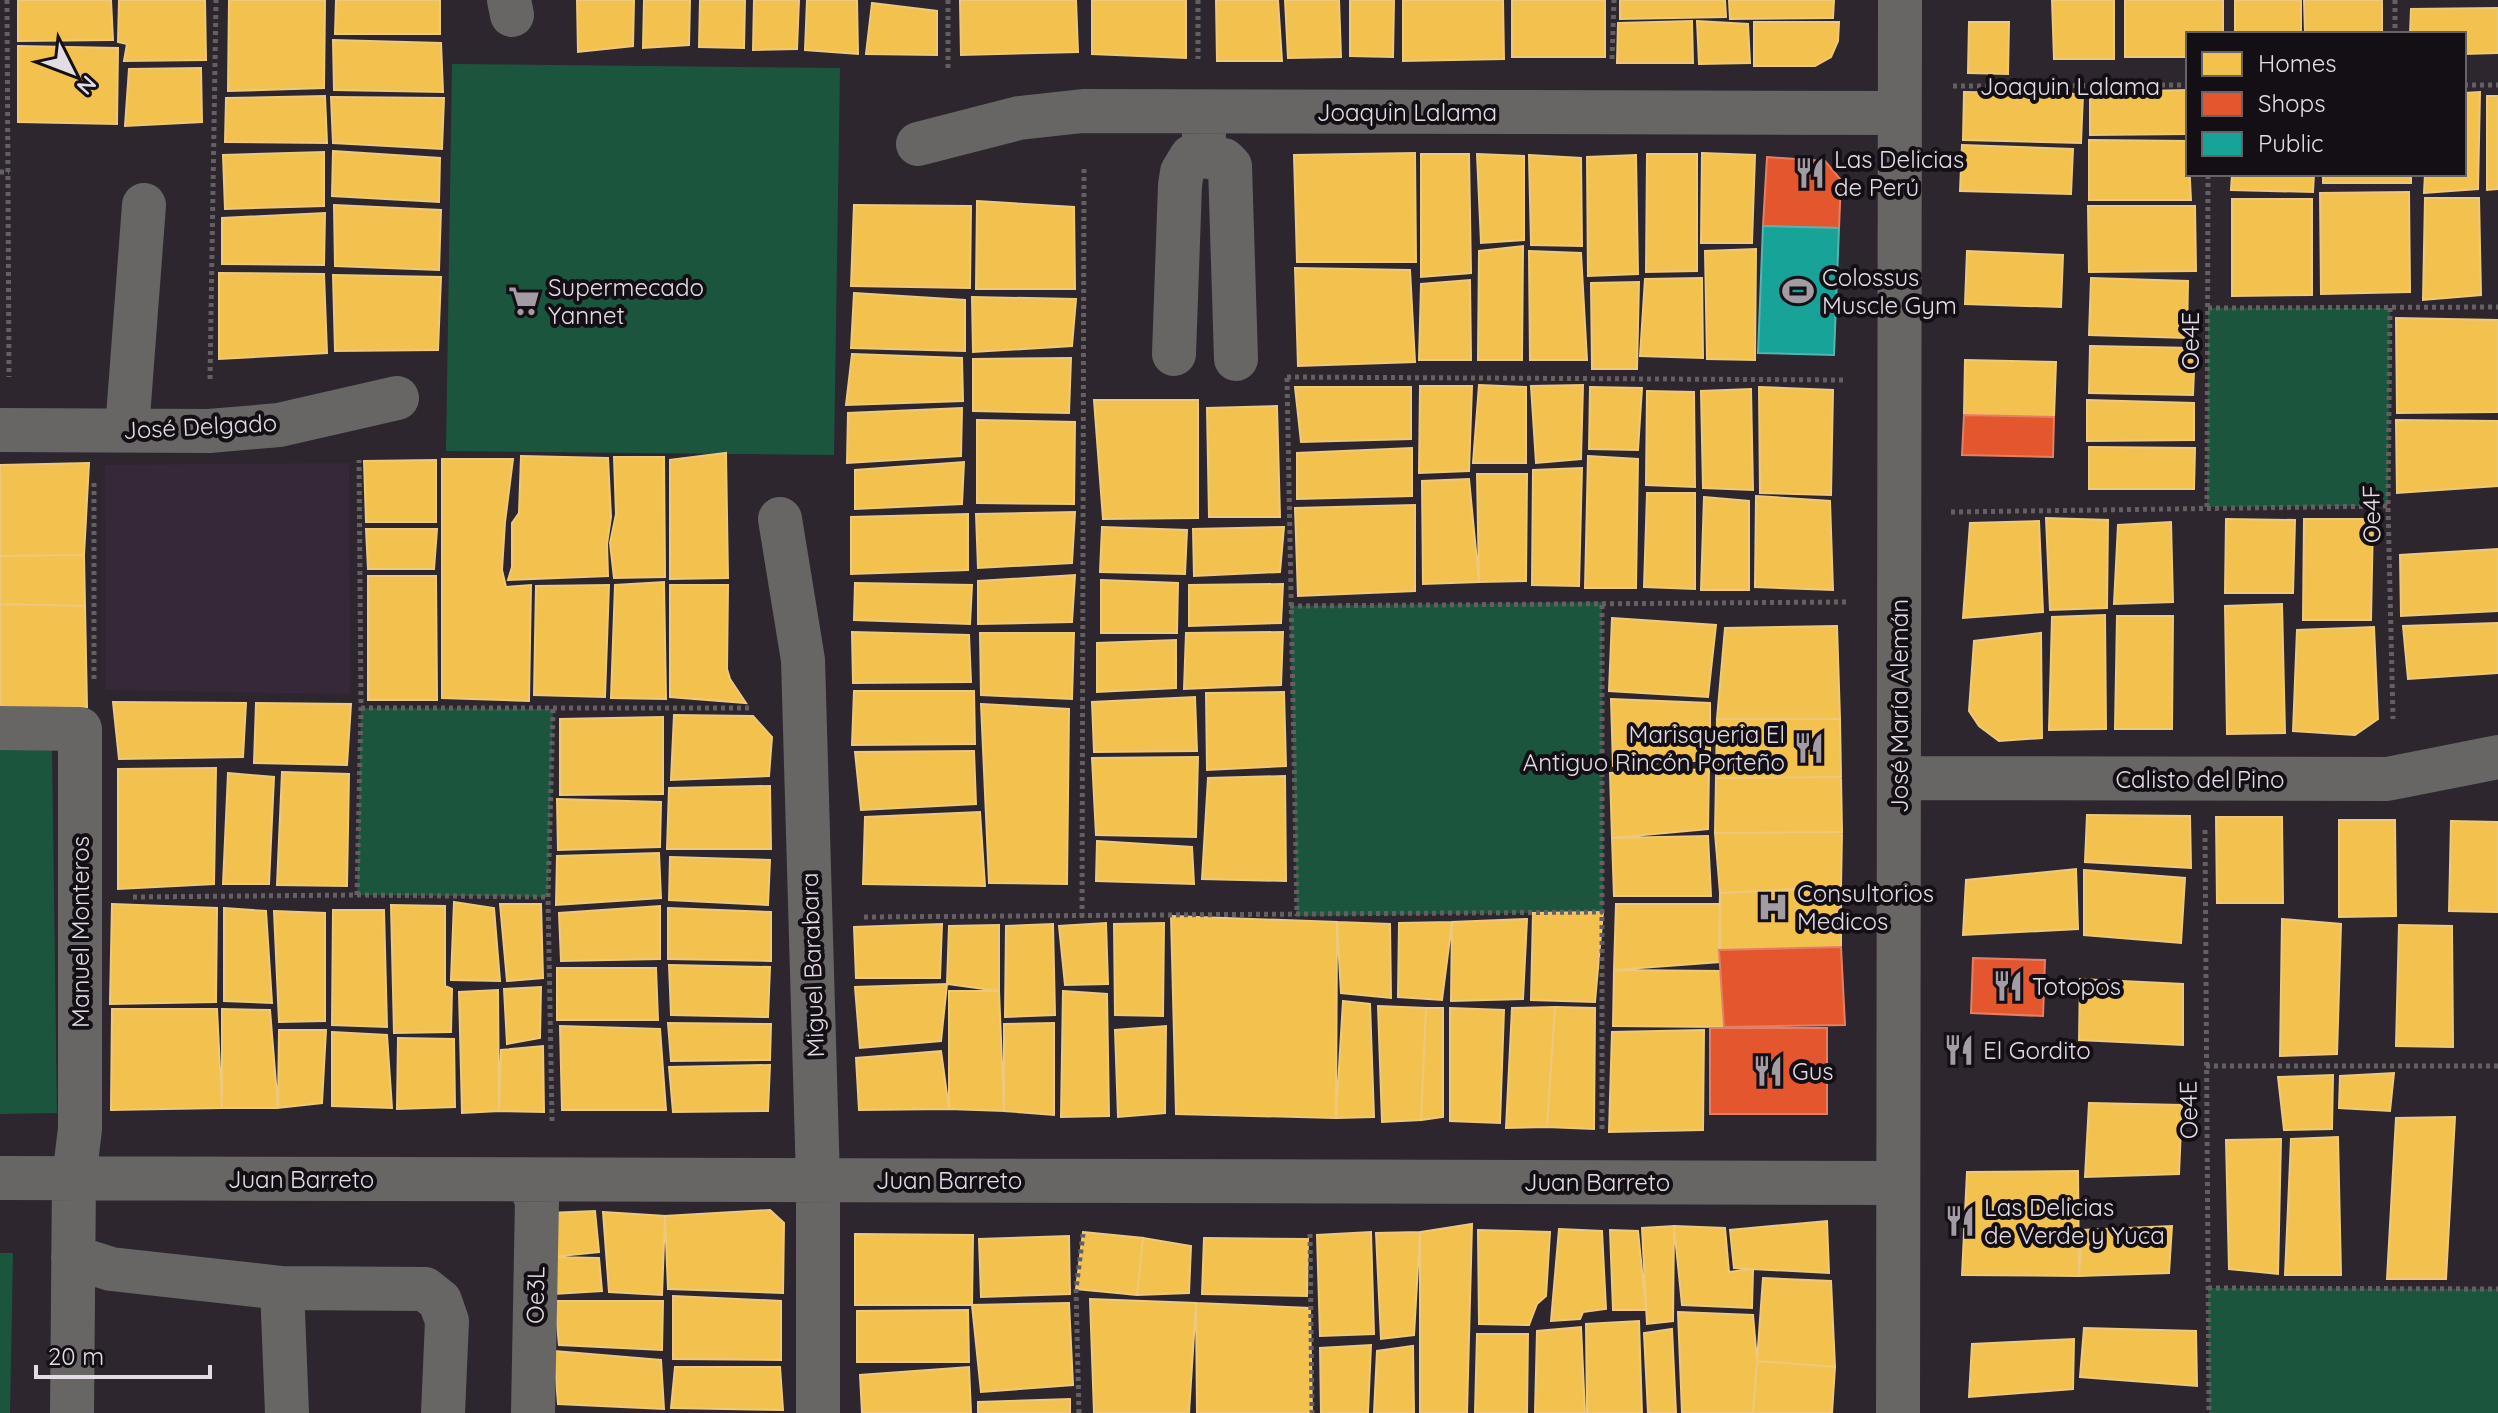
<svg xmlns="http://www.w3.org/2000/svg" width="2498" height="1413" viewBox="0 0 2498 1413" font-family="Quicksand,sans-serif">
<style>
.built{fill:#372839}
.green{fill:#1c553d}
.homes{fill:#f2c14e;stroke:#eec97b;stroke-width:2}
.shops{fill:#e4572e;stroke:#e47f65;stroke-width:2}
.public{fill:#17a398;stroke:#54b4af;stroke-width:2}
.lines{fill:none;stroke-linecap:round;stroke-linejoin:round}
.path{stroke:#646062;stroke-width:5;stroke-dasharray:4 4;stroke-linecap:butt}
.minor{stroke:#686664;stroke-width:44}
.labels{text-anchor:middle;dominant-baseline:central;stroke-width:8;stroke-linejoin:round;paint-order:stroke}
.street-label{font-size:24px;fill:#e3dce5;stroke:#140f15}
.poi-label{font-size:24px;fill:#e3dce5;stroke:#140f15;text-anchor:start}
</style>
<rect width="100%" height="100%" fill="#2d262e"/>
<path class="built" d="M349 463 350 694 106 690 105 465Z"/>
<path class="green" d="M452 64 840 68 834 455 446 451Z
M2208 308H2390L2388 506 2207 507Z
M1602 602 1603 912 1297 916 1290 606Z
M361 708 553 709 548 897 357 895Z
M52 749 57 1113 0 1114V750Z
M0 1253H13L10 1413H0Z
M2208 1288 2498 1289V1413H2209Z"/>
<path class="homes" d="M18 0H111L113 40 18 41Z
M119 0H205L206 60 124 61 127 44 118 42Z
M229 0H325L324 88 228 91Z
M336 0H440V34H335Z
M577 0H634L633 46 578 52Z
M644 0H690L689 45 643 48Z
M700 0H745L744 48 699 47Z
M754 0H799L797 49 753 50Z
M807 0H857L858 54 805 50Z
M960 0H1076L1078 52 961 55Z
M1092 0H1186V58L1092 54Z
M1216 0H1278L1282 61H1217Z
M1285 0H1339L1341 57 1288 58Z
M1350 0H1394L1393 57 1350 56Z
M1403 0H1503L1504 59 1403 61Z
M1512 0H1605V57H1512Z
M1620 0H1725L1726 17 1620 19Z
M1729 0H1834L1833 18 1730 19Z
M2052 0H2114V59H2054Z
M2125 0H2223V34H2188V57H2125Z
M2235 0H2301V34H2235Z
M2304 0H2382V34H2305Z
M872 3 937 11V55L866 54Z
M2498 8V53L2464 54V34H2410L2411 9Z
M1692 21 1693 63H1617L1618 23Z
M1697 21 1748 24 1750 63 1699 64Z
M1754 22H1839L1838 41 1831 57 1815 66H1754Z
M1969 22H2009L2008 74 1968 73Z
M333 40 441 43 443 92 334 90Z
M18 46 118 48 117 124 18 122Z
M201 68 202 122 125 126 129 69Z
M2188 90V134L2090 135V92Z
M1964 92 2083 94 2081 143 1963 140Z
M2480 92 2478 189 2424 193 2425 174H2464V93Z
M325 96 327 143 225 142 226 98Z
M2487 96H2498V189L2487 190Z
M331 97 444 98 442 149 333 143Z
M2089 140 2188 141 2191 200H2089Z
M1962 145 2073 149 2071 194 1960 191Z
M333 151 440 158 439 202 332 196Z
M324 152V206L225 209 223 155Z
M1415 153 1416 262H1297L1294 155Z
M1702 153 1755 155 1752 243H1701Z
M1421 154H1469L1471 273 1421 277Z
M1477 154 1524 156V240L1481 243Z
M1647 154H1697V271L1646 272Z
M1529 155 1581 158 1582 246 1531 245Z
M1636 155 1638 274 1588 276 1587 157Z
M2232 174H2314L2313 192 2231 190Z
M2323 174H2411V183H2323Z
M2409 192 2410 292 2321 294 2320 193Z
M2425 198H2479L2481 295 2423 300Z
M2232 199H2312V295L2232 296Z
M977 201 1074 207 1075 289H976Z
M334 205 441 210 439 270 335 266Z
M854 205 971 206 970 288 851 286Z
M2088 206H2195L2196 271 2089 272Z
M325 213 324 265 222 264V218Z
M1523 246 1522 360H1478L1479 251Z
M1756 249 1755 360 1707 359 1705 251Z
M1529 251 1581 253 1587 360H1530Z
M1967 251 2063 255 2061 307 1965 304Z
M1295 268 1410 270 1415 362 1298 366Z
M219 273 324 274 327 353 219 359Z
M333 275 441 277 438 350 335 351Z
M1702 278 1703 358 1640 356 1645 279Z
M2091 278 2188 281 2187 338 2089 335Z
M1470 280 1471 360H1419L1421 284Z
M1639 282 1637 369H1592L1591 283Z
M854 293 965 300V351L851 348Z
M972 297 1076 299 1072 346 973 352Z
M2396 318 2498 320V412L2397 413Z
M2090 346 2195 348 2193 395 2089 393Z
M852 354 962 358 963 401 846 405Z
M1071 358 1069 413 973 411V359Z
M1965 360 2056 362 2054 417 1964 415Z
M1479 385 1526 387V463H1473Z
M1583 385 1581 459 1536 463 1531 386Z
M1420 386H1472L1469 471 1419 473Z
M1295 387H1411V439L1301 442Z
M1590 387 1642 388 1638 450 1589 449Z
M1759 387 1833 390 1831 495 1760 493Z
M1751 389 1753 490 1703 488 1701 391Z
M1647 391 1694 392 1695 487 1646 485Z
M1094 400H1198V518L1103 519Z
M2087 400 2194 403V440L2087 441Z
M1277 406 1280 517H1209L1207 408Z
M962 408 961 456 847 463 848 413Z
M977 420 1075 422 1074 504 977 503Z
M2396 420 2498 421V486L2397 493Z
M2089 447 2195 448 2194 489H2089Z
M1412 448V496L1297 499V453Z
M726 453 728 578 670 579V460Z
M521 456 608 458 611 517 607 544 608 576 508 580 512 567V523L519 513Z
M1588 456 1638 459 1636 588H1585Z
M614 457H664L665 577 614 578 610 543 616 514Z
M442 459H513L505 522 502 570 506 587 531 585 529 701 442 698Z
M436 460V522H366L364 461Z
M964 462 962 504 855 509V470Z
M89 463 84 555 0 556V465Z
M1582 468 1579 586 1532 585 1533 470Z
M1477 474H1527L1526 581 1479 582Z
M1469 479 1479 582 1423 584 1422 481Z
M1647 493H1695V589L1644 587Z
M1756 496 1830 501 1833 590 1755 587Z
M1704 497 1749 501V590H1701Z
M1415 505V591L1298 596 1295 508Z
M1075 512 1072 563 978 568 976 514Z
M968 514V570L851 574V517Z
M2046 518 2108 520 2107 608 2050 610Z
M2226 519 2295 520 2293 593H2225Z
M2304 519H2373L2371 620H2303Z
M2039 521 2043 612 1963 618 1970 523Z
M2171 522 2173 602 2114 604 2118 525Z
M1102 527 1187 530 1185 574 1100 572Z
M1284 527 1280 572 1194 576 1193 529Z
M366 529H437L434 569H368Z
M2498 549V611L2401 616 2400 555Z
M84 555 85 606 0 604V556Z
M1075 575 1072 622 978 624V581Z
M368 576H436L437 700H368Z
M1101 580 1178 583 1177 633H1101Z
M664 582 666 699 611 698 615 585Z
M855 583 972 585 970 624 854 620Z
M1283 584 1281 623 1189 626V585Z
M609 585 605 697 534 695 536 586Z
M670 585H728L727 669 730 679 746 703 670 697Z
M0 604 85 606 87 707 0 708Z
M2282 604 2285 733 2227 734 2225 606Z
M2105 615 2106 729 2049 730 2052 617Z
M2117 616H2173L2172 729H2115Z
M1612 618 1716 625 1708 697 1609 691Z
M2498 623V673L2408 679 2403 626Z
M1837 626 1840 719H1717L1725 628Z
M2374 627 2378 719 2355 735 2293 731 2297 630Z
M852 632 969 635 971 682 853 683Z
M1283 632 1281 685 1184 689 1186 633Z
M980 633H1074L1072 699 981 695Z
M2041 633 2042 738 1999 741 1979 726 1969 711 1974 641Z
M1176 640V688L1097 692V643Z
M854 691H974L975 744 852 745Z
M1284 692 1286 766 1207 770 1206 693Z
M1195 697 1197 751 1094 752 1092 702Z
M1611 699 1710 703V760L1613 766Z
M113 702 246 703 243 757 119 759Z
M256 703 351 704 347 765 254 763Z
M981 704 1069 709 1067 884 989 883Z
M674 715 753 716 772 737 769 776 671 780Z
M663 717V794L560 795V719Z
M1717 719H1840L1841 777 1716 778Z
M974 751 976 804 861 810 855 752Z
M1198 757 1196 837 1096 835 1092 758Z
M216 768 214 884 118 889V769Z
M1709 769 1708 829 1612 838 1610 773Z
M282 772 349 774 347 886 277 885Z
M228 773 274 777 269 884H223Z
M1285 776 1286 881 1202 879 1208 778Z
M1841 777 1842 832 1715 833 1716 778Z
M770 786 771 849H667L669 788Z
M557 799 661 802 660 847 558 850Z
M980 812 985 886 863 884 865 817Z
M2087 815 2190 816 2191 868 2085 862Z
M2216 817H2282L2283 903H2217Z
M2339 820H2395L2396 916 2339 917Z
M2451 821 2498 822V912L2449 911Z
M1842 832 1841 887 1720 893 1715 833Z
M1708 836 1711 896H1614L1612 838Z
M1097 841 1192 847 1194 884 1096 881Z
M659 853 661 898 556 905 557 856Z
M670 857 770 860 768 905 669 900Z
M2076 869 2078 929 1963 935 1966 880Z
M2084 870 2185 878 2181 943 2084 935Z
M1841 887V947L1719 950 1720 893Z
M454 902 494 908 500 981 451 980Z
M112 904 217 908 216 1002 110 1004Z
M500 904H541L543 978 507 981Z
M1616 904H1720V962L1614 970Z
M391 905 445 906V986L452 989 451 1032 394 1033Z
M660 906V959L561 961 559 913Z
M224 908 266 911 272 1003 224 1001Z
M668 908 771 912V961L668 959Z
M333 910H384L387 1027 332 1025Z
M274 911 325 913V1021L279 1022Z
M1603 912 1595 1002 1531 1000 1533 913Z
M1171 916 1337 922 1336 1118 1176 1114Z
M1527 919 1523 999 1451 1001 1452 922Z
M2282 919 2341 924 2337 1054 2280 1056Z
M1337 922 1390 924 1391 998 1341 993Z
M1452 922 1442 1000 1398 997 1399 923Z
M1106 923 1108 984 1065 985 1059 926Z
M1164 923 1163 1016 1115 1015 1114 924Z
M942 924 940 978H856L854 927Z
M1053 924 1055 1015 1005 1017 1006 926Z
M999 925V991L947 984 949 926Z
M2399 925 2452 926 2453 1047 2396 1046Z
M669 965 770 967 768 1017 671 1015Z
M557 968H656L658 1020H557Z
M1614 970 1721 971 1724 1027 1613 1026Z
M2080 979 2183 984V1045L2079 1040Z
M947 984 941 1041 860 1048 855 987Z
M541 987 540 1038 507 1044 504 989Z
M498 990 499 1111 462 1113 459 992Z
M949 991H999L1004 1111 949 1109Z
M1063 991 1107 994 1109 1116 1061 1117Z
M1343 1001 1370 1004 1374 1117 1336 1118Z
M1378 1006 1426 1008 1421 1120 1382 1122Z
M1555 1007 1595 1008 1594 1129 1547 1127Z
M1555 1007 1547 1127 1506 1128 1512 1008Z
M1426 1008H1443V1117L1421 1120Z
M1450 1008 1504 1010 1500 1123 1450 1121Z
M112 1009H217L222 1108 111 1110Z
M222 1009 270 1010 278 1108H222Z
M668 1023 771 1024 770 1060 671 1061Z
M1054 1023V1115L1004 1111V1024Z
M560 1026 660 1029 666 1110H562Z
M1166 1026 1165 1113 1118 1117 1115 1030Z
M279 1030H326L322 1103 278 1108Z
M1704 1030 1703 1130 1609 1132 1612 1032Z
M332 1032 387 1035 392 1108 332 1106Z
M398 1038 454 1039 455 1107 397 1109Z
M543 1046 544 1112 499 1111 501 1050Z
M941 1051 949 1109 859 1110 856 1058Z
M770 1065 768 1111 673 1112 669 1067Z
M2394 1073 2390 1111 2339 1108 2340 1076Z
M2333 1075 2332 1129 2284 1130 2278 1077Z
M2089 1103 2182 1105 2179 1174 2085 1177Z
M2455 1117 2446 1279H2387L2396 1118Z
M2338 1137 2341 1275H2285L2291 1139Z
M2281 1139 2278 1274 2229 1269 2226 1140Z
M2078 1171 2079 1276 1962 1275 1967 1172Z
M770 1210 784 1223 783 1293 668 1289 665 1216Z
M595 1211 599 1252 551 1257 548 1213Z
M603 1212 665 1216 662 1295 609 1292Z
M1827 1221 1829 1273 1734 1268 1730 1230Z
M1472 1224 1467 1413H1420V1232Z
M1674 1226 1725 1228 1729 1272 1753 1269 1752 1308 1682 1305Z
M1674 1226 1673 1321 1647 1324 1642 1228Z
M2172 1226 2169 1273 2079 1276 2082 1230Z
M1559 1229 1602 1231 1606 1309 1583 1312 1580 1319 1551 1321Z
M1478 1230 1550 1232 1546 1296 1537 1304 1529 1325 1479 1324Z
M1610 1230 1638 1231 1646 1310H1613Z
M1083 1232 1143 1238 1137 1295 1076 1289Z
M1371 1232 1374 1334 1320 1336 1317 1235Z
M1420 1232 1414 1335 1381 1339 1376 1233Z
M855 1234 973 1235 972 1305H855Z
M1069 1236 1070 1294 981 1297 979 1239Z
M1143 1238 1191 1246 1189 1293 1137 1295Z
M1204 1238 1308 1239 1307 1296 1202 1294Z
M551 1257 599 1258 602 1291 554 1294Z
M1763 1278 1831 1281 1835 1367 1757 1361Z
M673 1296 781 1301V1360L673 1359Z
M1090 1299 1196 1303 1189 1413H1094Z
M555 1301H663L662 1350 559 1345Z
M1069 1303 1073 1385 981 1392 972 1305Z
M1196 1303 1310 1308 1312 1413H1197Z
M968 1310 969 1362H857V1311Z
M1678 1312 1753 1315 1757 1361 1753 1413H1682Z
M1639 1321 1642 1413H1587L1586 1324Z
M1581 1327 1585 1413H1535L1537 1331Z
M2084 1328 2196 1331 2197 1386 2080 1377Z
M1672 1329 1676 1413H1648L1644 1333Z
M1477 1334H1528L1527 1413H1475Z
M2074 1339 2073 1389 1969 1397 1972 1344Z
M1371 1345 1368 1413H1321L1320 1348Z
M1413 1346 1414 1413H1374L1377 1351Z
M554 1351 661 1360 664 1409 558 1404Z
M1757 1361 1835 1367 1832 1413H1753Z
M675 1367H780L783 1410 671 1408Z
M969 1367 971 1413H862L860 1375Z
M1070 1399V1413H978V1402Z"/>
<path class="shops" d="M1767 157 1825 161 1841 180 1839 228 1763 226Z
M1964 415 2054 417 2053 457 1962 455Z
M1841 947 1845 1025 1724 1027 1719 950Z
M1973 958 2045 960 2043 1016 1971 1013Z
M1710 1028H1827V1114H1710Z"/>
<path class="public" d="M1763 226 1839 228 1834 355 1758 353Z"/>
<g class="lines">
<path class="path" d="M7 0 9 377
M948 0V68
M1198 0V59
M2395 0V34
M1612 59 1614 0
M2464 85H2498
M1953 86 2188 85
M0 172H9
M2208 308 2498 307
M2390 308 2388 506 2393 719
M1287 377 1846 380
M1287 378 1297 916
M210 379 216 0
M94 483V681
M2207 507 2208 174
M1951 512 2388 506
M1290 606 1846 602
M361 708H752
M2205 830 2209 1413
M357 895 361 708 359 460
M133 897 357 895 548 897
M864 917 1603 912
M1082 917 1084 167
M2206 1066H2498
M552 1121 548 897 553 709
M1602 1129V602
M1310 1234 1312 1413
M2208 1288 2498 1289
M1079 1413 1076 1289 1083 1234"/>
<path class="minor" d="M509 0 512 15
M1205 112 1203 156 1224 160 1230 166 1236 359
M918 144 1019 118 1083 111 1900 113
M1174 354 1180 185 1182 172 1191 157 1203 156
M0 430 209 431 279 425 397 398
M127 430 144 205
M780 519 803 660 818 1180V1413
M0 728 80 729V1129L74 1178 72 1413
M1899 778 2387 779 2498 757
M0 1178 1898 1183
M527 1180 537 1200 533 1413
M73 1257 111 1269 282 1288 425 1289 440 1301 447 1321 443 1413
M282 1288 287 1413
M1898 1413 1900 0"/>
</g>
<defs>
<symbol id="restaurant-bare" viewBox="-9 -9 18 18"><path d="M-5-6h1v4h1v-4h1v4h1v-4h1v5L-1.5 .5V6h-2V.5L-5-1ZM5-6V6H3V1.5H1.5Q1.5-4 5-6Z" fill="#a39ca5" stroke="#140f15" stroke-width="2.5" paint-order="stroke"/></symbol>
<symbol id="stadium-bare" viewBox="-9 -9 18 18"><path d="M0-5a6.5 5 0 1 0 0 10a6.5 5 0 1 0 0-10ZM-3.5-1.8h7v3.6h-7Z" fill="#a39ca5" stroke="#140f15" stroke-width="2.5" paint-order="stroke"/></symbol>
<symbol id="supermarket-bare" viewBox="-9 -9 18 18"><path d="M-6-5.5h2.5l.6 2H6L4.5 2H-2.5L-4.4-4H-6ZM-1.5 3.2a1.3 1.3 0 1 0 .1 0ZM3 3.2a1.3 1.3 0 1 0 .1 0Z" fill="#a39ca5" stroke="#140f15" stroke-width="2.5" paint-order="stroke"/></symbol>
<symbol id="hospital-bare" viewBox="-9 -9 18 18"><path d="M-5-5h3v3.5h4V-5h3V5h-3V1.5h-4V5h-3Z" fill="#a39ca5" stroke="#140f15" stroke-width="2.5" paint-order="stroke"/></symbol>
</defs>
<g fill-rule="evenodd">
<use href="#restaurant-bare" x="1788" y="151" width="44" height="44"/>
<use href="#stadium-bare" x="1776" y="269" width="44" height="44"/>
<use href="#supermarket-bare" x="502" y="279" width="44" height="44"/>
<use href="#restaurant-bare" x="1787" y="726" width="44" height="44"/>
<use href="#hospital-bare" x="1751" y="885" width="44" height="44"/>
<use href="#restaurant-bare" x="1986" y="964" width="44" height="44"/>
<use href="#restaurant-bare" x="1937" y="1028" width="44" height="44"/>
<use href="#restaurant-bare" x="1746" y="1049" width="44" height="44"/>
<use href="#restaurant-bare" x="1938" y="1199" width="44" height="44"/>
</g>
<g class="labels">
<g class="street-label">
<text x="2070" y="86">Joaquin Lalama</text>
<text x="1407" y="112">Joaquin Lalama</text>
<text transform="translate(2190 341) rotate(-90)">Oe4E</text>
<text transform="translate(200 426) rotate(-3)">José Delgado</text>
<text transform="translate(2371 514) rotate(-91)">Oe4F</text>
<text transform="translate(1899 706) rotate(-90)">José María Alemán</text>
<text x="2200" y="779">Calisto del Pino</text>
<text transform="translate(80 932) rotate(-90)">Manuel Monteros</text>
<text transform="translate(812 965) rotate(-92)">Miguel Barabara</text>
<text transform="translate(2188 1110) rotate(-91)">Oe4E</text>
<text x="301" y="1179">Juan Barreto</text>
<text x="949" y="1180">Juan Barreto</text>
<text x="1597" y="1182">Juan Barreto</text>
<text transform="translate(535 1295) rotate(-89)">Oe3L</text>
</g>
<g class="poi-label">
<text x="1834" y="159">Las Delicias<tspan x="1834" dy="28">de Perú</tspan></text>
<text x="1822" y="277">Colossus<tspan x="1822" dy="28">Muscle Gym</tspan></text>
<text x="548" y="287">Supermecado<tspan x="548" dy="28">Yannet</tspan></text>
<text x="1785" y="734" text-anchor="end">Marisqueria El<tspan x="1785" dy="28">Antiguo Rincón Porteño</tspan></text>
<text x="1797" y="893">Consultorios<tspan x="1797" dy="28">Medicos</tspan></text>
<text x="2032" y="986">Totopos</text>
<text x="1983" y="1050">El Gordito</text>
<text x="1792" y="1071">Gus</text>
<text x="1984" y="1207">Las Delicias<tspan x="1984" dy="28">de Verde y Yuca</tspan></text>
</g>
</g>
<rect x="2186" y="32" width="280" height="144" fill="#140f15" stroke="#676168" stroke-width="2"/>
<rect x="2202" y="52" width="40" height="24" fill="#f2c14e" stroke="#676168" stroke-width="2"/>
<text x="2258" y="72" font-size="24" fill="#e3dce5">Homes</text>
<rect x="2202" y="92" width="40" height="24" fill="#e4572e" stroke="#676168" stroke-width="2"/>
<text x="2258" y="112" font-size="24" fill="#e3dce5">Shops</text>
<rect x="2202" y="132" width="40" height="24" fill="#17a398" stroke="#676168" stroke-width="2"/>
<text x="2258" y="152" font-size="24" fill="#e3dce5">Public</text>
<g transform="translate(72 72) rotate(132)" stroke="#140f15" stroke-width="6" paint-order="stroke">
<path d="M0-6L14 30L0 20L-14 30Z" fill="#e3dce5"/>
<text y="-12" font-size="22" font-weight="bold" text-anchor="middle" fill="#e3dce5">N</text>
</g>
<path d="M36 1365v12h174v-12" fill="none" stroke="#e3dce5" stroke-width="4"/>
<text x="48" y="1365" font-size="24" fill="#e3dce5" stroke="#140f15" stroke-width="6" paint-order="stroke">20 m</text>
</svg>
